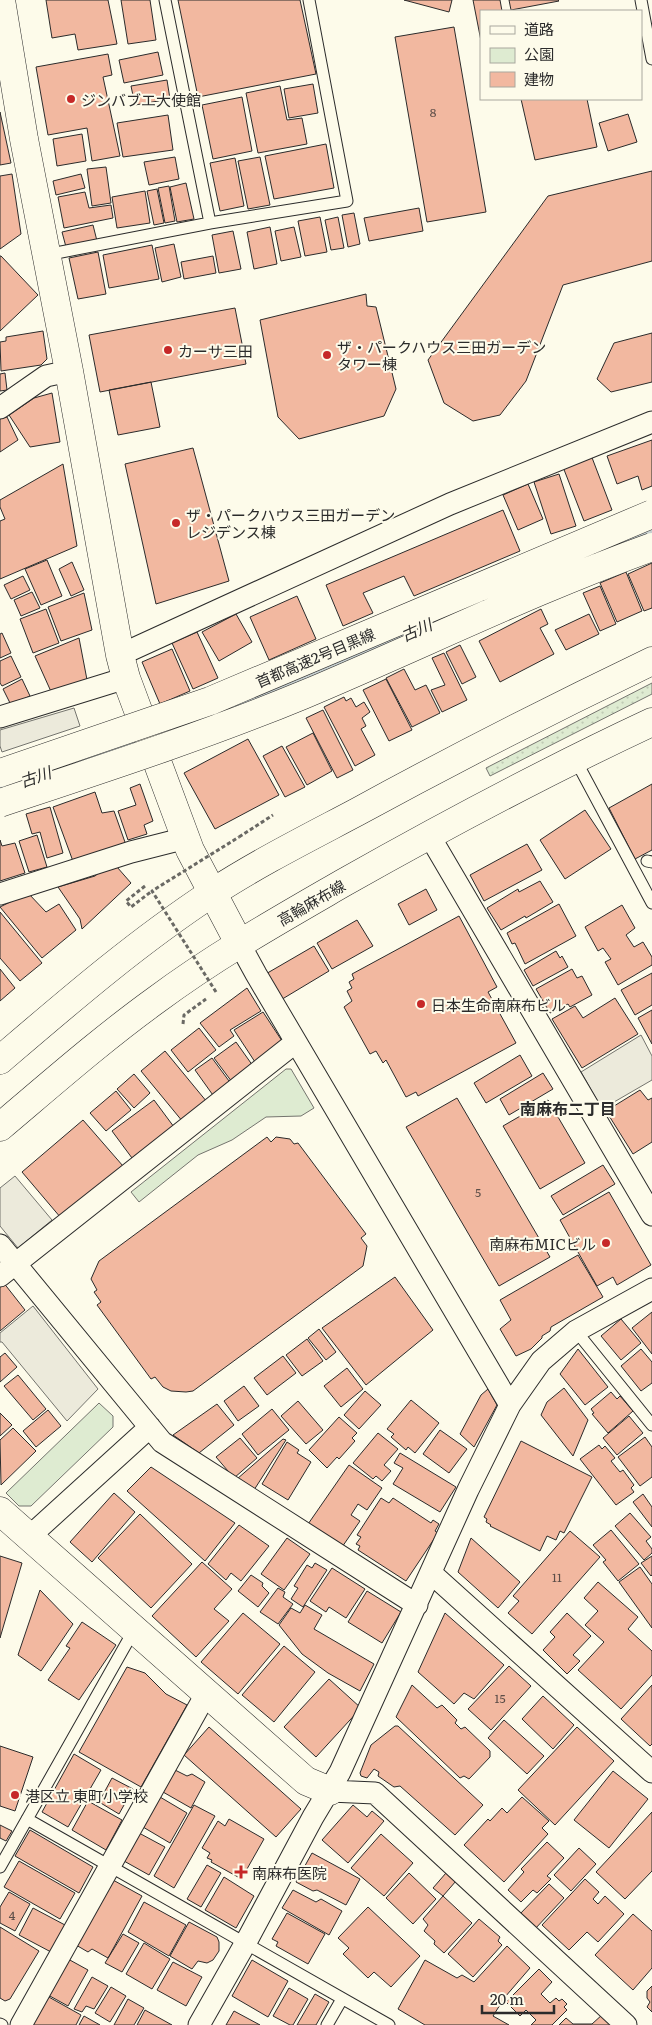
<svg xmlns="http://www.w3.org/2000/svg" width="652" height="2025" viewBox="0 0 652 2025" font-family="Literata,'Noto Sans JP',serif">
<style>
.grass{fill:url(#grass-dots);stroke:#74746e}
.green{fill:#deebd1;stroke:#74746e}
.parking{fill:#eceadb;stroke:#74746e}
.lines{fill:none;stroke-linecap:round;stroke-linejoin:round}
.river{stroke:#c7d0d0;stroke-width:44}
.building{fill:#f2b8a0;stroke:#2b2b2b}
.service-casing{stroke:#2b2b2b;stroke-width:13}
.minor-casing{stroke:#2b2b2b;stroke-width:23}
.tertiary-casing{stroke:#2b2b2b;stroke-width:29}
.secondary-casing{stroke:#2b2b2b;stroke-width:29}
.path{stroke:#6a6964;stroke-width:3;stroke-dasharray:4 2.5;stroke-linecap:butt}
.service{stroke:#fdfbea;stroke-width:11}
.minor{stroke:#fdfbea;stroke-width:21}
.tertiary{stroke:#fdfbea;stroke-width:28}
.secondary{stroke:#fdfbea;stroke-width:28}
.motorway-bridge-casing{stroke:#2b2b2b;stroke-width:29;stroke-linecap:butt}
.path-bridge{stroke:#6a6964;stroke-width:3;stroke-dasharray:4 2.5;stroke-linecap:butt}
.motorway-bridge{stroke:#fdfbea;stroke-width:28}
.poi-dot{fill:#c62828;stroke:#fdfbea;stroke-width:2}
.labels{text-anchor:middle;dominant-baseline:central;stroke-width:4;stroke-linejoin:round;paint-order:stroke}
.number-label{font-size:12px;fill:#5d4e48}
.poi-label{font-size:15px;fill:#2b2b2b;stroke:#fdfbea;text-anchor:start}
.street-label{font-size:15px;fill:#2b2b2b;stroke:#fdfbea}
.water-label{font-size:16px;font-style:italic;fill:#2b2b2b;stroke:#fdfbea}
.neighbourhood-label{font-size:16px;font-weight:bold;fill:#2b2b2b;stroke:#fdfbea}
</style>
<defs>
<pattern id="grass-dots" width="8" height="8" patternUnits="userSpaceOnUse" patternTransform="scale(1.25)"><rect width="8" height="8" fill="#deebd1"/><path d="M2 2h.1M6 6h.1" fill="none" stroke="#bfcab4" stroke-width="1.8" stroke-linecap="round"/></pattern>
</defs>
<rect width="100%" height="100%" fill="#fdfbea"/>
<path class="grass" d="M652 683V694L490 776 486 768Z"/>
<path class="green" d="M286 1069H291L314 1108 301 1116 266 1117 232 1140 198 1155 139 1202 131 1192Z
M99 1403 113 1416V1427L31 1506H19L6 1493Z"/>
<path class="parking" d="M74 708 80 726 2 752 0 746V730Z
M641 1035 652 1056V1080L602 1109 581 1072Z
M15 1176 52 1220 18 1248 0 1226V1188Z
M33 1306 98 1389 67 1421 2 1342H0V1333Z"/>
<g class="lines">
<path class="river" d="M205 716 335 666 495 593 652 530
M0 788 127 744"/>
</g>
<path class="building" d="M46 0H108L117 44 78 50 75 34 52 38Z
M121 0H150L156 40 128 44Z
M178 0H300L316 74 198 97Z
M404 0H452L449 12Z
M473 0H500L502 11H481V41Z
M509 0H558L559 1 511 10Z
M454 27 486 212 427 222 395 37Z
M158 52 163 75 124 83 119 60Z
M108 54 112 75 103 77 120 156 92 161 87 128 48 135 36 67Z
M167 80 170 99 135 105 131 86Z
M313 84 318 113 289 118 284 89Z
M280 86 287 120 302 118 307 144 258 153 246 93Z
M242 97 252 151 213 159 202 105Z
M521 99H587L597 147 535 160Z
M0 112 11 163 0 165Z
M628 114 637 142 608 151 599 123Z
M168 115 173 150 123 157 117 123Z
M82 134 86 161 57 166 53 139Z
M326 144 334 188 274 199 265 156Z
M175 157 179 179 149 185 144 162Z
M260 157 270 205 248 209 238 161Z
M235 158 244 206 220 211 210 163Z
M106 167 111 203 92 206 87 169Z
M652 171V261L563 285 526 381 500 415 473 421 444 403 428 360 548 196Z
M12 174 21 234 0 249V176Z
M81 174 85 188 56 195 53 181Z
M186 183 194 219 177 222 170 187Z
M169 186 175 221 165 223 158 188Z
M157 189 164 223 154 225 147 191Z
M145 191 150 223 117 228 112 197Z
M85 192 89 208 111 205 113 218 64 228 58 197Z
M419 208 423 231 369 241 364 218Z
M354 213 360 244 348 247 342 215Z
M320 217 327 252 305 256 298 221Z
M338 217 344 248 331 250 325 220Z
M93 225 97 241 66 247 62 232Z
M270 227 277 264 254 269 247 232Z
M294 227 301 257 281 261 275 231Z
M233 231 241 269 219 273 212 235Z
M174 244 181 277 162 282 155 248Z
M152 245 159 279 109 288 103 255Z
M98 252 106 294 78 299 69 258Z
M1 256 38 295 0 331V256Z
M213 256 216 273 184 279 181 262Z
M366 294 367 306 376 307 396 389 384 416 299 439 278 417 260 320Z
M235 308 246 364 100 392 89 335Z
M43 331 47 359 41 365 1 371 0 342 6 341V337Z
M652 333V382L611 392 597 379 614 343Z
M5 373 7 390 0 391V374Z
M151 382 160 427 118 435 109 390Z
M52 393 60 442 30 447 9 415 34 398Z
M3 417H7L18 440 0 452V419Z
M652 440V486L642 490 638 476 617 484 607 456Z
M193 448 229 581 156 604 125 464Z
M591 455 612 510 584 521 563 467Z
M63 464 77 546 0 579V521L5 519 0 507V500Z
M559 474 576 526 551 534 534 482Z
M528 484 543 519 518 530 503 495Z
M503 510 520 551 414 596 404 576 363 593 373 613 343 626 326 585Z
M47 560 62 596 41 605 25 569Z
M72 562 84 590 71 596 59 569Z
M652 563V608L644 611 628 574Z
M626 572 642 611 617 622 600 583Z
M23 576 30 590 11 599 4 585Z
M600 586 616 624 600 631 583 593Z
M32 592 40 608 21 616 14 600Z
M84 593 92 630 61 641 48 607Z
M297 596 316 639 269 660 250 617Z
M46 609 59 643 33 653 20 619Z
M541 609 548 624 540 628 554 654 500 682 479 641Z
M236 614 252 642 219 661 202 632Z
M589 614 599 634 566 650 555 630Z
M197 632 218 678 193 689 172 643Z
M2 633 11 653 0 658V634Z
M79 638 88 685 53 696 35 656Z
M460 645 476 677 462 684 446 652Z
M172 649 190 691 160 704 142 662Z
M444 653 467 700 442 712 431 690 445 685 432 658Z
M11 656 21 677 2 686 0 683V661Z
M404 669 415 690 426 685 440 713 412 727 386 678Z
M22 679 30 696 11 705 3 689Z
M386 679 412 730 389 741 363 690Z
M344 697 346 701 351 698 356 707 364 702 370 712 362 718 366 726 361 729 375 755 355 766 324 707Z
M323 710 353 770 337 778 306 718Z
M313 733 332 771 307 785 286 747Z
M248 739 279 795 215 829 184 773Z
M282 746 305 787 285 797 263 756Z
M140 784 153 821 144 825 147 834 128 840 118 811 136 805 130 788Z
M652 784V850L635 859 609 808Z
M95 792 102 813 114 811 126 845 74 864 53 807Z
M50 807 63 853 47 858 40 832 32 834 26 814Z
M585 810 611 849 565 879 540 840Z
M37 835 47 867 29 872 19 841Z
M0 840 2 846 15 843 25 873 0 881Z
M527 844 542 870 484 901 470 875Z
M117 867 131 883 82 929 80 919 58 887 95 876 102 870Z
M540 881 553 902 526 918 525 916 501 930 487 908 518 889 519 892Z
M426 889 437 910 409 925 398 904Z
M28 893 46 912 59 904 76 930 42 958 0 907Z
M559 904 576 936 525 964 515 943 512 944 507 933Z
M622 905 635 928 626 935 634 947 643 942 652 957V965L618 985 605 962 611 959 603 948 598 951 585 927Z
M0 912 42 963 20 981 0 958Z
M459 916 497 987 488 992 516 1043 418 1096 416 1092 406 1097 386 1060 383 1063 376 1051 370 1054 344 1007 352 1001 347 991 352 988 349 982 354 979 352 974Z
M357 920 373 946 332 969 317 943Z
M314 946 329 971 279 1001 264 975Z
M556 951 560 958 562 956 568 967 533 986 524 970Z
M0 969 15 988 0 1001Z
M572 969 577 978 582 976 592 995 570 1007 568 1004 550 1013 536 989Z
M652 973V1005L635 1015 621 990Z
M247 988 261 1011 230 1030 234 1036 219 1047 200 1023Z
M615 998 638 1034 582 1068 552 1019 575 1006 583 1018Z
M652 1010V1044L638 1018Z
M263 1012 286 1047 257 1065 234 1030Z
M199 1028 216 1050 188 1072 171 1050Z
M236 1042 253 1066 232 1082 214 1058Z
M165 1051 207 1102 183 1122 141 1071Z
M520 1055 532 1076 486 1103 474 1083Z
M212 1058 232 1085 215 1098 195 1070Z
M543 1073 553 1089 509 1115 500 1099Z
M134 1074 150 1093 134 1108 117 1089Z
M640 1090 648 1100 652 1098V1142L633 1154 606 1111Z
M116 1091 131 1110 106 1131 90 1113Z
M457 1098 550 1257 499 1286 406 1127Z
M154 1100 174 1127 132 1158 112 1131Z
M548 1100 585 1163 540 1189 503 1126Z
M83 1120 123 1166 61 1218 22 1172Z
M267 1137 271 1142 276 1137 290 1139 294 1144 298 1143 366 1234 361 1238 367 1246 363 1266 193 1391 186 1392 171 1391 163 1387 155 1377 151 1379 97 1305 101 1302 94 1292 97 1290 91 1279 99 1261Z
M603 1165 615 1184 563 1215 551 1196Z
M609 1192 651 1265 617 1285 613 1277 597 1286 560 1220Z
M578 1255 603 1297 551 1327 550 1331 542 1336V1338L531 1349 516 1356 500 1329 511 1320 500 1300Z
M395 1277 433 1330 366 1385 322 1328Z
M3 1282 25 1310 0 1331V1284Z
M652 1312V1354L632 1328Z
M621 1319 641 1343 621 1360 601 1336Z
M319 1329 336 1352 326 1360 308 1338Z
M307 1339 323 1361 302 1376 286 1355Z
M578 1349 608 1387 585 1405 560 1374Z
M641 1349 652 1362V1383L641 1391 621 1366Z
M5 1353 17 1367 0 1382V1357Z
M283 1356 296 1373 267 1395 254 1378Z
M347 1368 363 1389 341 1407 324 1386Z
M18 1375 46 1409 33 1420 4 1386Z
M244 1386 259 1406 238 1421 224 1401Z
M564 1388 588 1420 573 1456 541 1415 547 1402Z
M488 1389 497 1405 474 1447 460 1434 481 1395Z
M365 1391 381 1405 359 1429 344 1415Z
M611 1392 617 1399 620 1396 633 1411 608 1433 592 1414 594 1413 591 1409Z
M411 1400 439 1423 415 1453 408 1447 406 1450 391 1437 394 1434 387 1429Z
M298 1401 323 1430 306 1444 281 1416Z
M217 1404 234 1425 199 1453 173 1435Z
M272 1409 289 1430 258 1455 242 1434Z
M48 1410 61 1426 36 1447 23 1431Z
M0 1413 12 1425 0 1436Z
M629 1416 643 1433 617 1455 603 1438Z
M339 1417 357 1433 352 1438 355 1441 339 1459 337 1457 327 1468 309 1450Z
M13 1428 36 1451 1 1485 0 1440Z
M440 1430 467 1449 449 1473 423 1454Z
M378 1433 398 1449 384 1465 391 1471 382 1481 376 1476 373 1479 353 1463Z
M645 1437 652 1447V1477L640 1486 618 1457Z
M240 1438 257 1458 234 1478 216 1457Z
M283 1439 286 1440 254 1490 237 1479Z
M521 1441 592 1477 564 1533 560 1531 556 1540 547 1536 540 1551 490 1526 491 1525 486 1522 487 1519 484 1517Z
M287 1442 299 1450 297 1453 311 1462 288 1500 262 1484Z
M599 1445 602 1449 605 1446 615 1458 611 1461 620 1472 623 1470 634 1485 631 1488 634 1492 616 1505 580 1459Z
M400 1453 456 1487 440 1512 393 1484 403 1468 394 1463Z
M349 1465 382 1488 367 1510 358 1504 351 1515 360 1521 340 1550 306 1527Z
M151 1467 235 1523 205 1561 127 1491Z
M114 1493 135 1512 92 1562 70 1542Z
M643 1494 652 1507V1527L633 1502Z
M381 1498 389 1503 393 1498 431 1523 433 1520 439 1524 435 1531 438 1533 406 1581 358 1550 360 1546 356 1544 361 1537 357 1535Z
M630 1513 651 1537 646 1541 652 1549V1553L644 1560 615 1526Z
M140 1514 192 1564 151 1608 98 1558Z
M239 1525 269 1546 241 1581 231 1573 226 1580 208 1564Z
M611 1530 639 1564 618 1581 603 1562 606 1560 593 1545Z
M570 1531 600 1557 532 1634 508 1613 519 1601 513 1596Z
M287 1538 310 1554 284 1590 261 1574Z
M471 1538 520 1582 498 1608 458 1572Z
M0 1556 22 1563 0 1638Z
M652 1556V1575L651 1576 641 1563Z
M202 1562 232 1589 214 1609 229 1621 196 1657 152 1616Z
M315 1563 327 1570 303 1607 291 1599 298 1588 294 1586 307 1565 312 1568Z
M640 1567 652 1584V1628L619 1582Z
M332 1568 365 1589 346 1618 329 1607 326 1612 310 1601Z
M251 1575 263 1583 262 1586 269 1593 258 1607 238 1591Z
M598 1582 638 1617 628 1629 652 1651V1675L621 1709 578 1670 604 1642 585 1625 598 1611 584 1598Z
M278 1588 285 1592 283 1597 293 1604 278 1624 260 1612Z
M40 1590 73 1624 41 1671 18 1655Z
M367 1591 401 1612 382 1643 348 1622Z
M305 1605 322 1615 314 1629 374 1664 360 1691 328 1673 302 1654 279 1625 291 1608 300 1613Z
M243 1613 280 1644 238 1694 201 1662Z
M445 1613 504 1665 474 1699 464 1693 454 1704 418 1672Z
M567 1613 591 1636 573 1655 580 1661 567 1674 543 1650 555 1637 550 1632Z
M82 1622 116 1645 79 1700 48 1680 70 1648 66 1646Z
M284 1646 315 1672 274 1722 242 1695Z
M509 1666 531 1686 491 1730 468 1709Z
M127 1667 145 1673 166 1694 187 1705 141 1787 79 1752Z
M329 1679 361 1708 316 1757 284 1727Z
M412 1685 437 1708 442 1705 457 1720 455 1723 461 1729 465 1727 490 1751V1757L469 1779 464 1776 460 1778 396 1717Z
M652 1685V1744L650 1746 621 1719Z
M543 1696 574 1725 553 1749 522 1719Z
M504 1720 544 1756 527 1774 488 1738Z
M395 1726H398L483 1805 455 1835 400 1786 394 1787 378 1776 379 1772 374 1769 367 1778 361 1776 360 1773 371 1745Z
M209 1727 301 1809 276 1837 184 1755Z
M577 1727 614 1761 555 1825 518 1790Z
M0 1746 33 1757 15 1811 0 1806Z
M74 1754 101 1770 68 1827 42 1812Z
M175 1770 187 1776 192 1774 205 1782 191 1808 163 1792Z
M613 1771 648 1799 609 1848 574 1820Z
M112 1778 133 1789 119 1814 99 1802Z
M160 1797 187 1813 170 1843 143 1827Z
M522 1797 549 1821 542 1828 548 1834 504 1882 464 1845 488 1819 490 1821 502 1808 507 1813Z
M88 1801 122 1820 106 1850 72 1830Z
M194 1805 215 1816 174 1888 154 1876Z
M353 1805 367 1817 372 1811 384 1821 348 1863 322 1840Z
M652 1812V1871L625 1899 596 1872Z
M229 1819 264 1839 243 1876 240 1875 238 1877 211 1862 212 1860 207 1858 210 1853 202 1848 218 1821 225 1826Z
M0 1825 12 1831 6 1841 0 1838Z
M30 1830 93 1867 79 1893 15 1856Z
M139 1833 165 1847 149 1875 124 1861Z
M381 1834 413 1863 384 1896 351 1868Z
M547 1842 564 1858 547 1876 551 1879 537 1893 533 1890 521 1902 508 1890 524 1872 521 1869Z
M579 1848 596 1864 571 1891 554 1875Z
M312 1853 360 1879 346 1905 317 1890 313 1891 296 1882Z
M19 1861 75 1893 60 1919 4 1887Z
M207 1865 221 1873 201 1907 187 1899Z
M409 1873 436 1899 413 1924 386 1898Z
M446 1873 456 1881 443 1896 433 1888Z
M224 1877 254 1896 236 1928 205 1910Z
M585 1879 599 1892 593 1899 598 1904 605 1896 624 1914 598 1942 587 1932 569 1950 542 1925Z
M113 1880 142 1896 108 1958 92 1949 88 1952 76 1945Z
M549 1884 564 1898 534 1930 518 1916Z
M293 1890 316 1902 321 1899 342 1911 329 1935 282 1908Z
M9 1892 30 1904 15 1931 0 1923V1907Z
M443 1896 472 1923 444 1953 434 1944 435 1941 424 1931 428 1925 423 1919Z
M144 1902 186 1925 169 1956 128 1932Z
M368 1907 420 1956 391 1987 374 1972 368 1978 343 1954 349 1948 338 1938Z
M33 1908 65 1925 51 1952 19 1935Z
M287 1913 325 1934 308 1964 276 1946 278 1942 272 1939Z
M633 1914 652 1931V1968L633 1990 595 1955Z
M479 1919 500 1937 498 1941 502 1945 473 1977 448 1954Z
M189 1922 217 1937 219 1942V1951L213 1960 207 1963 198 1961 192 1969 170 1956Z
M0 1927 39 1951 10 1999 5 2001 0 1998Z
M123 1934 139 1943 122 1972 105 1963Z
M144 1943 170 1959 152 1989 126 1974Z
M507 1946 530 1968 505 1997 493 2016 509 2025H425L398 2009 425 1960 457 1978 462 1975 474 1982Z
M68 1959 88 1970 68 2006 48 1995Z
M252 1960 288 1981 268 2017 232 1996Z
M173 1962 202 1977 186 2006 157 1990Z
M539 1969 552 1982 541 1994 550 2003 556 1998 559 2001 562 1999 567 2004 564 2007 567 2010 552 2025H531L536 2020 526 2010 520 2016 506 2002Z
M92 1977 108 1986 94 2009 86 2006 82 2012 74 2009Z
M652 1986V2012L647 2007 650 2002 647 1998V1991Z
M111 1987 126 1996 110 2022 95 2013Z
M289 1988 308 1999 293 2025H290L273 2016Z
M315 1994 329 2002 316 2025H297Z
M47 1996 81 2015 76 2025H31Z
M128 1999 144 2008 134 2025H114Z
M145 2010 172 2025H137Z
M234 2011 260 2025H226Z
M603 2014 615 2025H559L566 2018 573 2024H592Z
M84 2016 100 2025H79Z"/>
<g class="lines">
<defs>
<path id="service" d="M165 0 210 223
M641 0 652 59
M46 255 210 223 347 201 309 0
M575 759 652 903
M647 861 652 862
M576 1331 652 1425
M27 1819 389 2025
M0 1867 134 1630
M0 2024 2 2025
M327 2025 342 1999"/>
<path id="minor" d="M0 408 46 376 69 371
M120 655 450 504 652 422
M0 717 126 678
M429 835 652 1215
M0 894 131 852 186 838
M239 943 256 974 510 1405
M0 1245 162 1442 417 1605
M0 1276 296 1042
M29 1537 150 1427
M431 1573 652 1772
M330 1791 375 1793 626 2025
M21 2025 206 1694
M199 2025 245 1944 313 1817 340 1772 468 1490 510 1405 541 1361 576 1331 652 1289"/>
<path id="tertiary" d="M1 0 24 139 69 371 120 655 126 678 190 850 239 943
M0 1511 306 1781 330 1791"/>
<path id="secondary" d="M0 1060C69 1001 136 943 212 893 258 863 308 838 357 812 454 759 552 709 652 661
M0 1127C51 1084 102 1039 156 1000 215 956 279 920 343 883 444 826 547 771 652 722"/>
</defs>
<use href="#service" class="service-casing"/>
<use href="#minor" class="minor-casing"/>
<use href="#tertiary" class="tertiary-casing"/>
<use href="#secondary" class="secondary-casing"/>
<path class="path" d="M239 837 273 815
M145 886 126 901 131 907 152 891
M183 1024 184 1015 206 999"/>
<use href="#service" class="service"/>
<use href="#minor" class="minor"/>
<use href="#tertiary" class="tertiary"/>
<use href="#secondary" class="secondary"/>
<defs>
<path id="motorway-bridge" d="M0 773 210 701 652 514
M0 803C102 769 204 736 303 695 420 646 533 590 652 547"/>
</defs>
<use href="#motorway-bridge" class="motorway-bridge-casing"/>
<path class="path-bridge" d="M216 992 152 891 239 837"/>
<use href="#motorway-bridge" class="motorway-bridge"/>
</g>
<g class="poi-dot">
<circle cx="71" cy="99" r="5"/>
<circle cx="168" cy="350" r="5"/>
<circle cx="327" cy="355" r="5"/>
<circle cx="176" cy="523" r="5"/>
<circle cx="421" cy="1004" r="5"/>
<circle cx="606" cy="1243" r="5"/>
<circle cx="15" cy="1795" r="5"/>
<path d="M238.5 1864.5h5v5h5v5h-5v5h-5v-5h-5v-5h5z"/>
</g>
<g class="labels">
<g class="number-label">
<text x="433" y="112">8</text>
<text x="478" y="1192">5</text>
<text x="557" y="1577">11</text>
<text x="500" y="1698">15</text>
<text x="12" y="1915">4</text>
</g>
<g class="poi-label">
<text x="81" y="99">ジンバブエ大使館</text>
<text x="337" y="346">ザ・パークハウス三田ガーデン<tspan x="337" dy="17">タワー棟</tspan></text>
<text x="178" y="350">カーサ三田</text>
<text x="186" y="514">ザ・パークハウス三田ガーデン<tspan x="186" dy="17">レジデンス棟</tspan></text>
<text x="431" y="1004">日本生命南麻布ビル</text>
<text x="596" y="1243" text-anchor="end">南麻布MICビル</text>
<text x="25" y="1795">港区立 東町小学校</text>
<text x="252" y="1872">南麻布医院</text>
</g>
<g class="street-label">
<text transform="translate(315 657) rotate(-23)">首都高速2号目黒線</text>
<text transform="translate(311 902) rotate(-30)">高輪麻布線</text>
</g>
<g class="water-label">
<text transform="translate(416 629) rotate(-24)">古川</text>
<text transform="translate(35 776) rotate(-19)">古川</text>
</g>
<g class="neighbourhood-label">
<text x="568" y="1108">南麻布二丁目</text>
</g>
</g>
<rect x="480" y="10" width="162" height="90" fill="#fdfbea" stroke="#a9a89e"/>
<rect x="490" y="26" width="25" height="8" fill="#fdfbea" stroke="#a9a89e"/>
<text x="524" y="35" font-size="15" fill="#2b2b2b">道路</text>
<rect x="490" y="48" width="25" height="15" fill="#deebd1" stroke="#a9a89e"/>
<text x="524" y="60" font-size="15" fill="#2b2b2b">公園</text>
<rect x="490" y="72" width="25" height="15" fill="#f2b8a0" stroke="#a9a89e"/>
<text x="524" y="85" font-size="15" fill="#2b2b2b">建物</text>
<path d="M482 2005v8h72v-8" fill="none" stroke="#2b2b2b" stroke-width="2.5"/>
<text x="490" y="2005" font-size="15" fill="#2b2b2b" stroke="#fdfbea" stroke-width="4" paint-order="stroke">20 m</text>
</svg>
